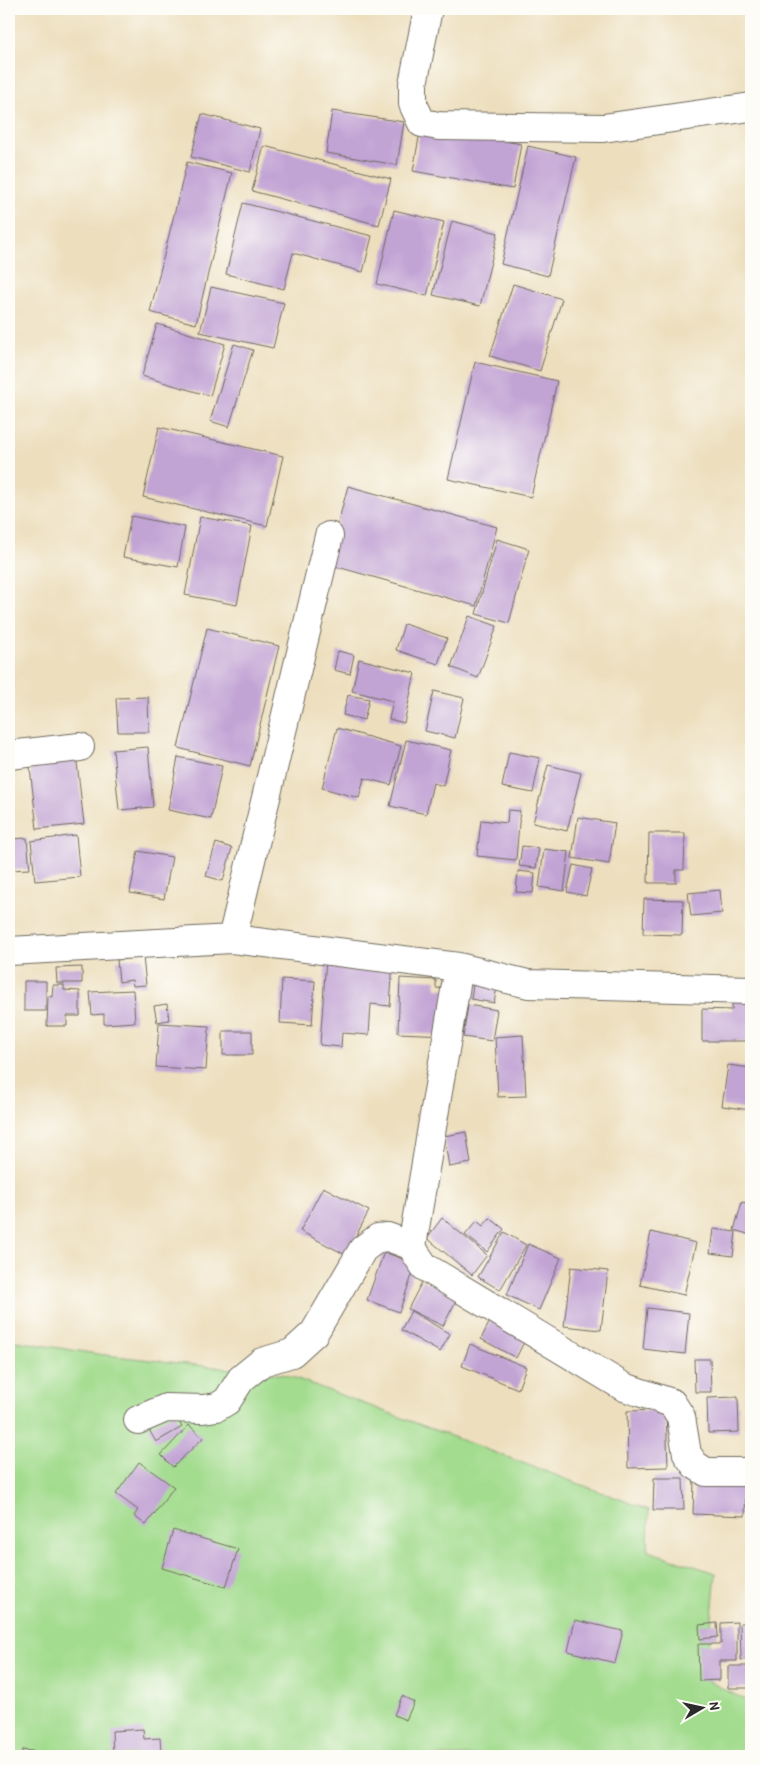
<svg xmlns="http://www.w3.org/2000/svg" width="760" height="1765" viewBox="0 0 760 1765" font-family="'Patrick Hand',sans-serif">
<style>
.green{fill:#a3dc8e;stroke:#67845c}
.building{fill:#c1a3d4}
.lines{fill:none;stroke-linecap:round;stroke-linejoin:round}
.minor-casing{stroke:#6f6a5e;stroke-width:30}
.minor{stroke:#fff;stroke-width:28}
</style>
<rect width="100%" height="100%" fill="#fdfcf7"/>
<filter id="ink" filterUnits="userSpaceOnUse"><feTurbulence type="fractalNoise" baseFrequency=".02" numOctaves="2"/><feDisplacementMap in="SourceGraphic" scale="10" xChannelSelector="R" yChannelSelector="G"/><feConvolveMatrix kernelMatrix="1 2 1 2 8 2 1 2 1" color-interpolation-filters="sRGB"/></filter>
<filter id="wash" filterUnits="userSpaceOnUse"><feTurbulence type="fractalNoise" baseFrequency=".0096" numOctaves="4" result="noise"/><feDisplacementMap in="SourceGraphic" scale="20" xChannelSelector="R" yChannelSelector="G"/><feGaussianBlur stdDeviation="1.12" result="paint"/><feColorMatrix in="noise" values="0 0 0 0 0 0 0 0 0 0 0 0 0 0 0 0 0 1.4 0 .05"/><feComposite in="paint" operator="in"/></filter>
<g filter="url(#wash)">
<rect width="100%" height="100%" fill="#eddfbe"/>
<path class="green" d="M9 1340 97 1354 287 1375 649 1510 648 1551 716 1573 706 1680 751 1703V1756H9Z"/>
<g id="blocks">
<path class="building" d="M332 111 404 122 397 165 326 153Z
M202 114 260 129 250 172 191 157Z
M421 126 521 144 513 189 413 171Z
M264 146 391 179 379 225 252 191Z
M528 146 576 157 548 276 501 264Z
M187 162 232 173 196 324 150 312Z
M243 203 372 236 363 272 293 253 284 289 226 274Z
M394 210 444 222 427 296 377 284Z
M452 221 498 233 480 306 433 295Z
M513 284 562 299 540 371 490 356Z
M211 287 284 303 273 348 200 332Z
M157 324 225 344 210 396 142 376Z
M234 344 253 350 229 427 210 421Z
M475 362 557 381 531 497 448 479Z
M159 427 283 456 267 526 143 497Z
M348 486 497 527 476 606 327 564Z
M131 516 185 527 178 567 123 557Z
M200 517 252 526 237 605 185 595Z
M497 539 529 549 509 623 476 614Z
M469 616 497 626 478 678 451 667Z
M404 624 447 638 438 664 396 650Z
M207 628 279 646 250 766 178 748Z
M338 651 354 655 350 674 334 670Z
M359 659 415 673 404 723 389 719 393 701 352 691Z
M434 691 464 698 455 738 425 731Z
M348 695 369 699 364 720 343 715Z
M148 697 149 732H118L116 698Z
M337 728 401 746 391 785 364 778 359 798 322 788Z
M406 740 451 750 443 786 433 783 426 814 390 806Z
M148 747 153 807 119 810 113 750Z
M509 752 540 758 533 793 502 787Z
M76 754 84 824 37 829 29 759Z
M178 757 222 766 211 819 168 810Z
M548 765 581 773 567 831 533 823Z
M508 810 520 811 516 860 477 856 481 820 507 823Z
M578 817 615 823 609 864 572 858Z
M649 833H685L684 870H676V883H648Z
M76 835 80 877 35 881 31 841Z
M27 838 30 869 9 870V839Z
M216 843 232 848 223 881 206 876Z
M522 846 539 848 536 868 519 866Z
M544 849 569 852 564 891 539 887Z
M138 851 172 857 164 899 130 893Z
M573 865 592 869 586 896 567 892Z
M518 871 535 873 533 893 516 892Z
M720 890 722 913 691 916 688 893Z
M644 899 683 900 682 935 643 934Z
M143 957 146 985 133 986 132 980 119 982 117 960Z
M326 958 393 963 390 1006 371 1004 369 1035 342 1033 341 1047 320 1045Z
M82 967V983H57L56 968Z
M400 978 436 980V988L448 989 446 1035 398 1033Z
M474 978 498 982 494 1003 471 999Z
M282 979 315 981 312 1025 280 1023Z
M24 981H46V1011H24Z
M53 985H64V990L80 991V1016H67V1026H47L48 996 52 997Z
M133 990 135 1022 104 1024V1014L92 1015 90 992Z
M732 994 751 995V1041H702V1009L732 1010Z
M167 1004 169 1020 157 1022 154 1006Z
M468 1005 497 1010 492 1041 463 1037Z
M159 1023 209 1026 206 1070 156 1067Z
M223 1031H252V1055H223Z
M523 1035 526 1096 498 1097 495 1037Z
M728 1065 751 1068V1110L722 1106Z
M466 1132 471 1163 449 1167 444 1136Z
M323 1187 369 1211 346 1255 300 1231Z
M742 1202 751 1204V1235L734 1230Z
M442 1218 487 1255 472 1275 427 1238Z
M490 1218 504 1229 487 1252 465 1235 477 1221 483 1226Z
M713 1229 736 1232 733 1256 710 1253Z
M504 1232 526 1245 500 1290 478 1277Z
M651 1232 696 1243 684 1295 640 1285Z
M528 1244 561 1258 539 1310 507 1295Z
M384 1252 416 1264 399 1312 367 1300Z
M571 1267 608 1271 601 1330 564 1326Z
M423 1280 458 1297 443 1326 408 1309Z
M647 1308 689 1313 685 1354 643 1349Z
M411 1311 450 1334 440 1352 401 1330Z
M493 1315 528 1334 516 1358 481 1339Z
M470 1344 526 1367 518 1389 462 1366Z
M694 1359H710L711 1392H695Z
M738 1397 739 1432 708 1433 707 1398Z
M666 1410 668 1467 628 1468 627 1411Z
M174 1413 182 1427 156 1442 148 1428Z
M189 1425 203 1438 173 1467 161 1455Z
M139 1462 174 1487 146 1525 134 1516 138 1510 116 1494Z
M654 1478H683L684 1510H653Z
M694 1482 746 1483 745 1516 693 1514Z
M173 1530 238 1549 226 1587 162 1568Z
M575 1620 623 1631 615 1663 568 1651Z
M737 1622V1661H720V1680L699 1681 698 1644H721V1623Z
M717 1623 718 1637 700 1639 699 1625Z
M740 1623H751V1659L741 1660Z
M728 1666H751V1688H728Z
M402 1696 414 1702 406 1720 394 1715Z
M143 1729 144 1739 160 1738 161 1752 113 1755 112 1731Z
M22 1750 52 1753V1756H22Z"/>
</g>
</g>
<g filter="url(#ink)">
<use href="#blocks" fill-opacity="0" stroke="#6f6a5e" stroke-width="1"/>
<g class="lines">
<defs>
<path id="minor" d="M428 9 413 84V104L422 123 439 126 603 128 751 107
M9 755 80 747
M232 939 329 536
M9 951 232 939 459 967 528 984 751 990
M459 967 412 1246 416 1254 425 1267 624 1387 672 1403 681 1417 687 1454 695 1465 706 1472H751
M138 1420 166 1408 203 1409 217 1407 227 1401 241 1379 262 1362 292 1353 314 1333 363 1249 378 1238 388 1237 412 1246"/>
</defs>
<use href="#minor" class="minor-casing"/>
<use href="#minor" class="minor"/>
</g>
</g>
<rect width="760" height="1765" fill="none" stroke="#fdfcf7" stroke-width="30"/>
<g transform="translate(702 1708) rotate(81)" stroke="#fdfcf7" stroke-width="4" paint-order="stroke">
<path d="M0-4L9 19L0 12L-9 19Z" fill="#2b2b2b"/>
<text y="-8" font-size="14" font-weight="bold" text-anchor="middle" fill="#2b2b2b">N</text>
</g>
</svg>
